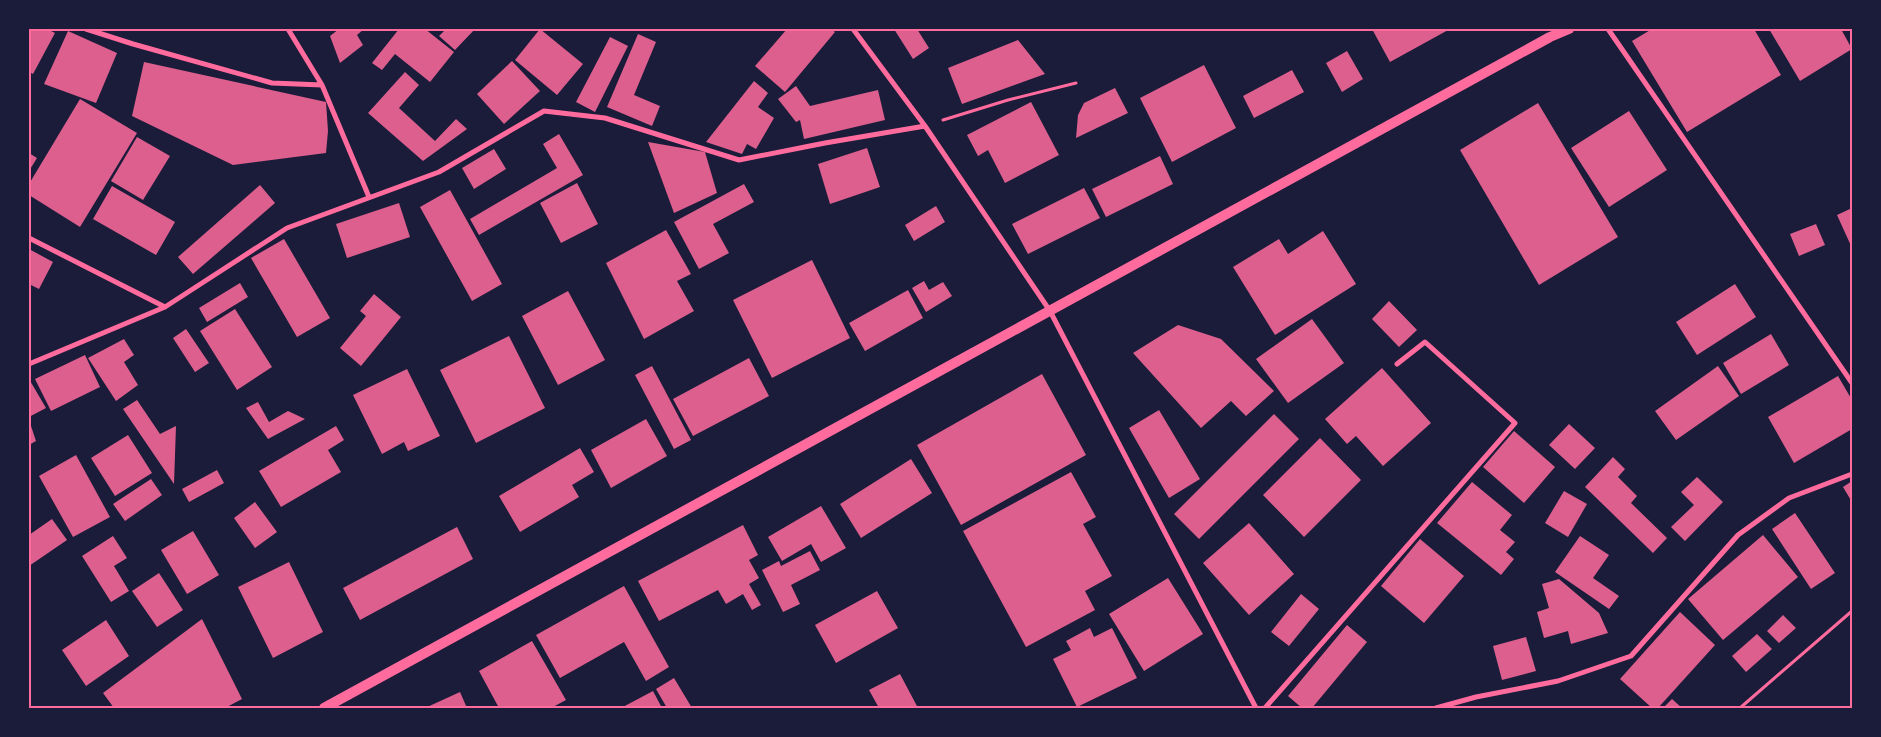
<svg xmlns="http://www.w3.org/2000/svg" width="1881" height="737" viewBox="0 0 1881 737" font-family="Barlow,sans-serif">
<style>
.building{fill:#dd5f8e}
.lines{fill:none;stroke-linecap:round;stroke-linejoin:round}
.path{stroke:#ff6b9d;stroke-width:3}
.minor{stroke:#ff6b9d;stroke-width:5}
.secondary{stroke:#ff6b9d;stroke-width:10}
.neatline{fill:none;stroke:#ff6b9d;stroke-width:2}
</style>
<rect width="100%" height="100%" fill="#1b1b3a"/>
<path class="building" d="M29 29H47L55 33 33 74 29 72Z
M339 29H364L357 35 363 45 340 63 330 36Z
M399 29H425L454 52 430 82 395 54 382 70 372 63Z
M446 29H475L455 50 439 36Z
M540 29 583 64 557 95 515 60Z
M787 29H831L835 32 785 92 755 66Z
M894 29H917L929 48 913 59Z
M1372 29H1450L1390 62Z
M1652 29H1754L1781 75 1687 132 1632 41Z
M1769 29H1841L1852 49 1800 81Z
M68 31 117 53 96 103 44 84Z
M638 34 656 42 634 95 660 106 652 126 607 107Z
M610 37 628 46 595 112 576 102Z
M1018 40 1045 74 962 104 948 68Z
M1347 51 1363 79 1342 92 1326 63Z
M512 61 540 91 504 124 477 94Z
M144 62 326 102 328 131 326 153 233 165 132 116Z
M1204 65 1236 128 1172 162 1140 98Z
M1292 70 1304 92 1254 118 1243 96Z
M405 72 419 85 399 108 435 141 456 119 467 129 423 161 368 113Z
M754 81 768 93 758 107 774 118 756 149 747 144 742 154 706 142Z
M796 86 810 106 878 90 885 120 804 139 800 120 796 122 778 99Z
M1115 88 1128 113 1076 138 1078 115 1084 103Z
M80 99 137 133 80 227 29 195V184Z
M1031 102 1059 155 1005 183 988 150 978 156 967 135Z
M1538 103 1618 237 1539 285 1460 150Z
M1629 111 1667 170 1609 207 1571 148Z
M559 134 583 175 479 235 470 219 557 168 543 144Z
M137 137 170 156 143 200 111 181Z
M648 142 705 152 717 193 674 213Z
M867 148 880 187 830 204 818 164Z
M494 149 506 169 474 189 462 168Z
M29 153 37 158 29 171Z
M1160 156 1173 184 1106 217 1092 189Z
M577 183 598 224 561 243 540 203Z
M744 184 754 202 713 224 729 253 699 269 674 222Z
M260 185 275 203 193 274 178 257Z
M112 186 175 222 156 255 93 219Z
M1084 188 1100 218 1028 254 1012 224Z
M450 190 502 284 472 301 420 207Z
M399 203 410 237 347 258 336 224Z
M936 206 945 222 914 241 905 225Z
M1852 208V248L1837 215Z
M1816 224 1825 245 1799 256 1790 234Z
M666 230 691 274 677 281 694 311 644 339 606 263Z
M1323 231 1356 284 1275 335 1233 267 1279 239 1288 254Z
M284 239 330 318 297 337 251 258Z
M29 249 53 262 39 289 29 284Z
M812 260 850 338 772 378 733 300Z
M924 281 929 290 943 282 952 296 926 312 912 288Z
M240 283 248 297 207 322 199 308Z
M1735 284 1756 317 1697 355 1676 322Z
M908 290 923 318 865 351 849 323Z
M568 291 605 360 558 385 522 316Z
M374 294 401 317 361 366 340 348 366 316 360 311Z
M1389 301 1417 330 1399 347 1372 319Z
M235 309 272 367 237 390 200 331Z
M1312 319 1344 363 1288 403 1256 359Z
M1178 325 1221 339 1274 391 1246 416 1231 401 1201 428 1133 353Z
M186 329 209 363 195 372 173 338Z
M1771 334 1789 365 1741 394 1723 363Z
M509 336 545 408 476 443 440 370Z
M124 339 134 355 124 362 138 385 116 401 88 358Z
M85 355 100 387 51 411 35 379Z
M749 358 769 396 693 436 673 399Z
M652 366 691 440 674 449 635 375Z
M1718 366 1739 396 1676 440 1655 411Z
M1382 368 1431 423 1383 466 1356 436 1347 444 1325 419Z
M407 369 440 436 408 451 404 442 382 454 353 395Z
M1042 374 1086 455 961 525 917 445Z
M1838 376 1852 400V429L1794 463 1768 417Z
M29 379 46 408 29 417Z
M137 400 160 434 176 426 174 484 123 409Z
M258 402 269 422 288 411 305 419 268 439 246 408Z
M1159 410 1200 479 1169 498 1129 428Z
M1274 414 1299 439 1199 539 1174 514Z
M646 419 667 456 611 488 591 450Z
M29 420 36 441 29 445Z
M1569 424 1595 448 1575 469 1549 445Z
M336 426 344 440 328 450 341 472 281 507 259 471Z
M1514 431 1555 467 1524 503 1483 467Z
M128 435 152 473 115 496 91 458Z
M1320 438 1361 480 1304 537 1263 495Z
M580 448 594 472 572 485 579 497 520 532 499 496Z
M76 455 110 517 73 537 39 476Z
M1613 457 1625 469 1618 477 1637 496 1631 503 1667 538 1653 553 1585 487Z
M911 459 932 493 861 538 840 504Z
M217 470 224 483 189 502 182 489Z
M1071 472 1096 517 1083 524 1112 576 1085 591 1095 610 1026 647 963 531Z
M1697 477 1723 502 1685 541 1671 527 1694 505 1681 492Z
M151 479 162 495 125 521 113 504Z
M1852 481V502L1843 487Z
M1472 482 1512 515 1500 530 1515 542 1506 552 1514 559 1501 575 1437 523Z
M1564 491 1587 504 1568 537 1545 523Z
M255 502 277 532 255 548 234 518Z
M821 506 846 548 821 562 811 544 782 561 768 537Z
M1795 513 1835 573 1811 589 1772 529Z
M52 519 67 540 29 566V535Z
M1249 523 1294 574 1249 615 1203 563Z
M743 525 758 555 749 560 759 578 749 584 761 605 752 610 743 594 726 604 718 590 659 621 638 581Z
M457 527 473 559 360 620 343 588Z
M193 531 219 575 187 594 161 550Z
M1763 535 1798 577 1723 640 1688 599Z
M113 536 127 558 114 566 129 591 111 602 82 556Z
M1580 536 1609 555 1593 578 1619 596 1609 609 1555 572Z
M1420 539 1464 576 1424 623 1381 586Z
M810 551 820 570 791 585 800 604 783 612 762 570 779 561 781 566Z
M289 562 323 632 273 658 238 587Z
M159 573 183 610 157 627 132 591Z
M1168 578 1203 634 1144 671 1109 614Z
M1559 579 1599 613 1608 633 1571 644 1568 631 1544 638 1537 612 1549 608 1542 584Z
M624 586 669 667 646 681 624 642 560 678 536 635Z
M877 591 898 628 836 663 815 625Z
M1301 594 1319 609 1289 646 1271 632Z
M1680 612 1715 645 1658 708H1652L1620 679Z
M1783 615 1796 628 1779 643 1767 631Z
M202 619 242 699 225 708H114L103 693Z
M106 620 129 656 86 686 62 650Z
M1347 625 1367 642 1312 708H1302L1288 696Z
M1090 628 1094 637 1112 628 1137 678 1077 707 1053 659 1071 650 1066 641Z
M1757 634 1772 649 1746 672 1732 656Z
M1526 637 1536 671 1502 680 1493 646Z
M532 641 566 700 551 708H499L479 671Z
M900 674 918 708H879L869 690Z
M674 678 692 708H667L656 689Z
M653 691 662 708H621Z
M460 692 467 708H425Z
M1672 699 1682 708H1663Z"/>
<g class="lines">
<path class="path" d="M943 120 1008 100 1076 83
M1740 708 1852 611"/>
<path class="minor" d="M86 29 133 44 272 83 322 85
M288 29 322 85 369 197
M853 29 925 126 1050 311 1256 708
M1608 29 1852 383
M29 238 165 307
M29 364 165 307 287 228 439 172 544 111 605 118 739 160 825 143 925 126
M1265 708 1515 423 1425 342 1397 364
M1436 708 1476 697 1558 681 1631 656 1738 535 1789 498 1852 474"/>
<path class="secondary" d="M324 708 1550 37 1569 29"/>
</g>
<rect width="1881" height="737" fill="none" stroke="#1b1b3a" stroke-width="60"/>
<rect x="30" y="30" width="1821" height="677" class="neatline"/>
</svg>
